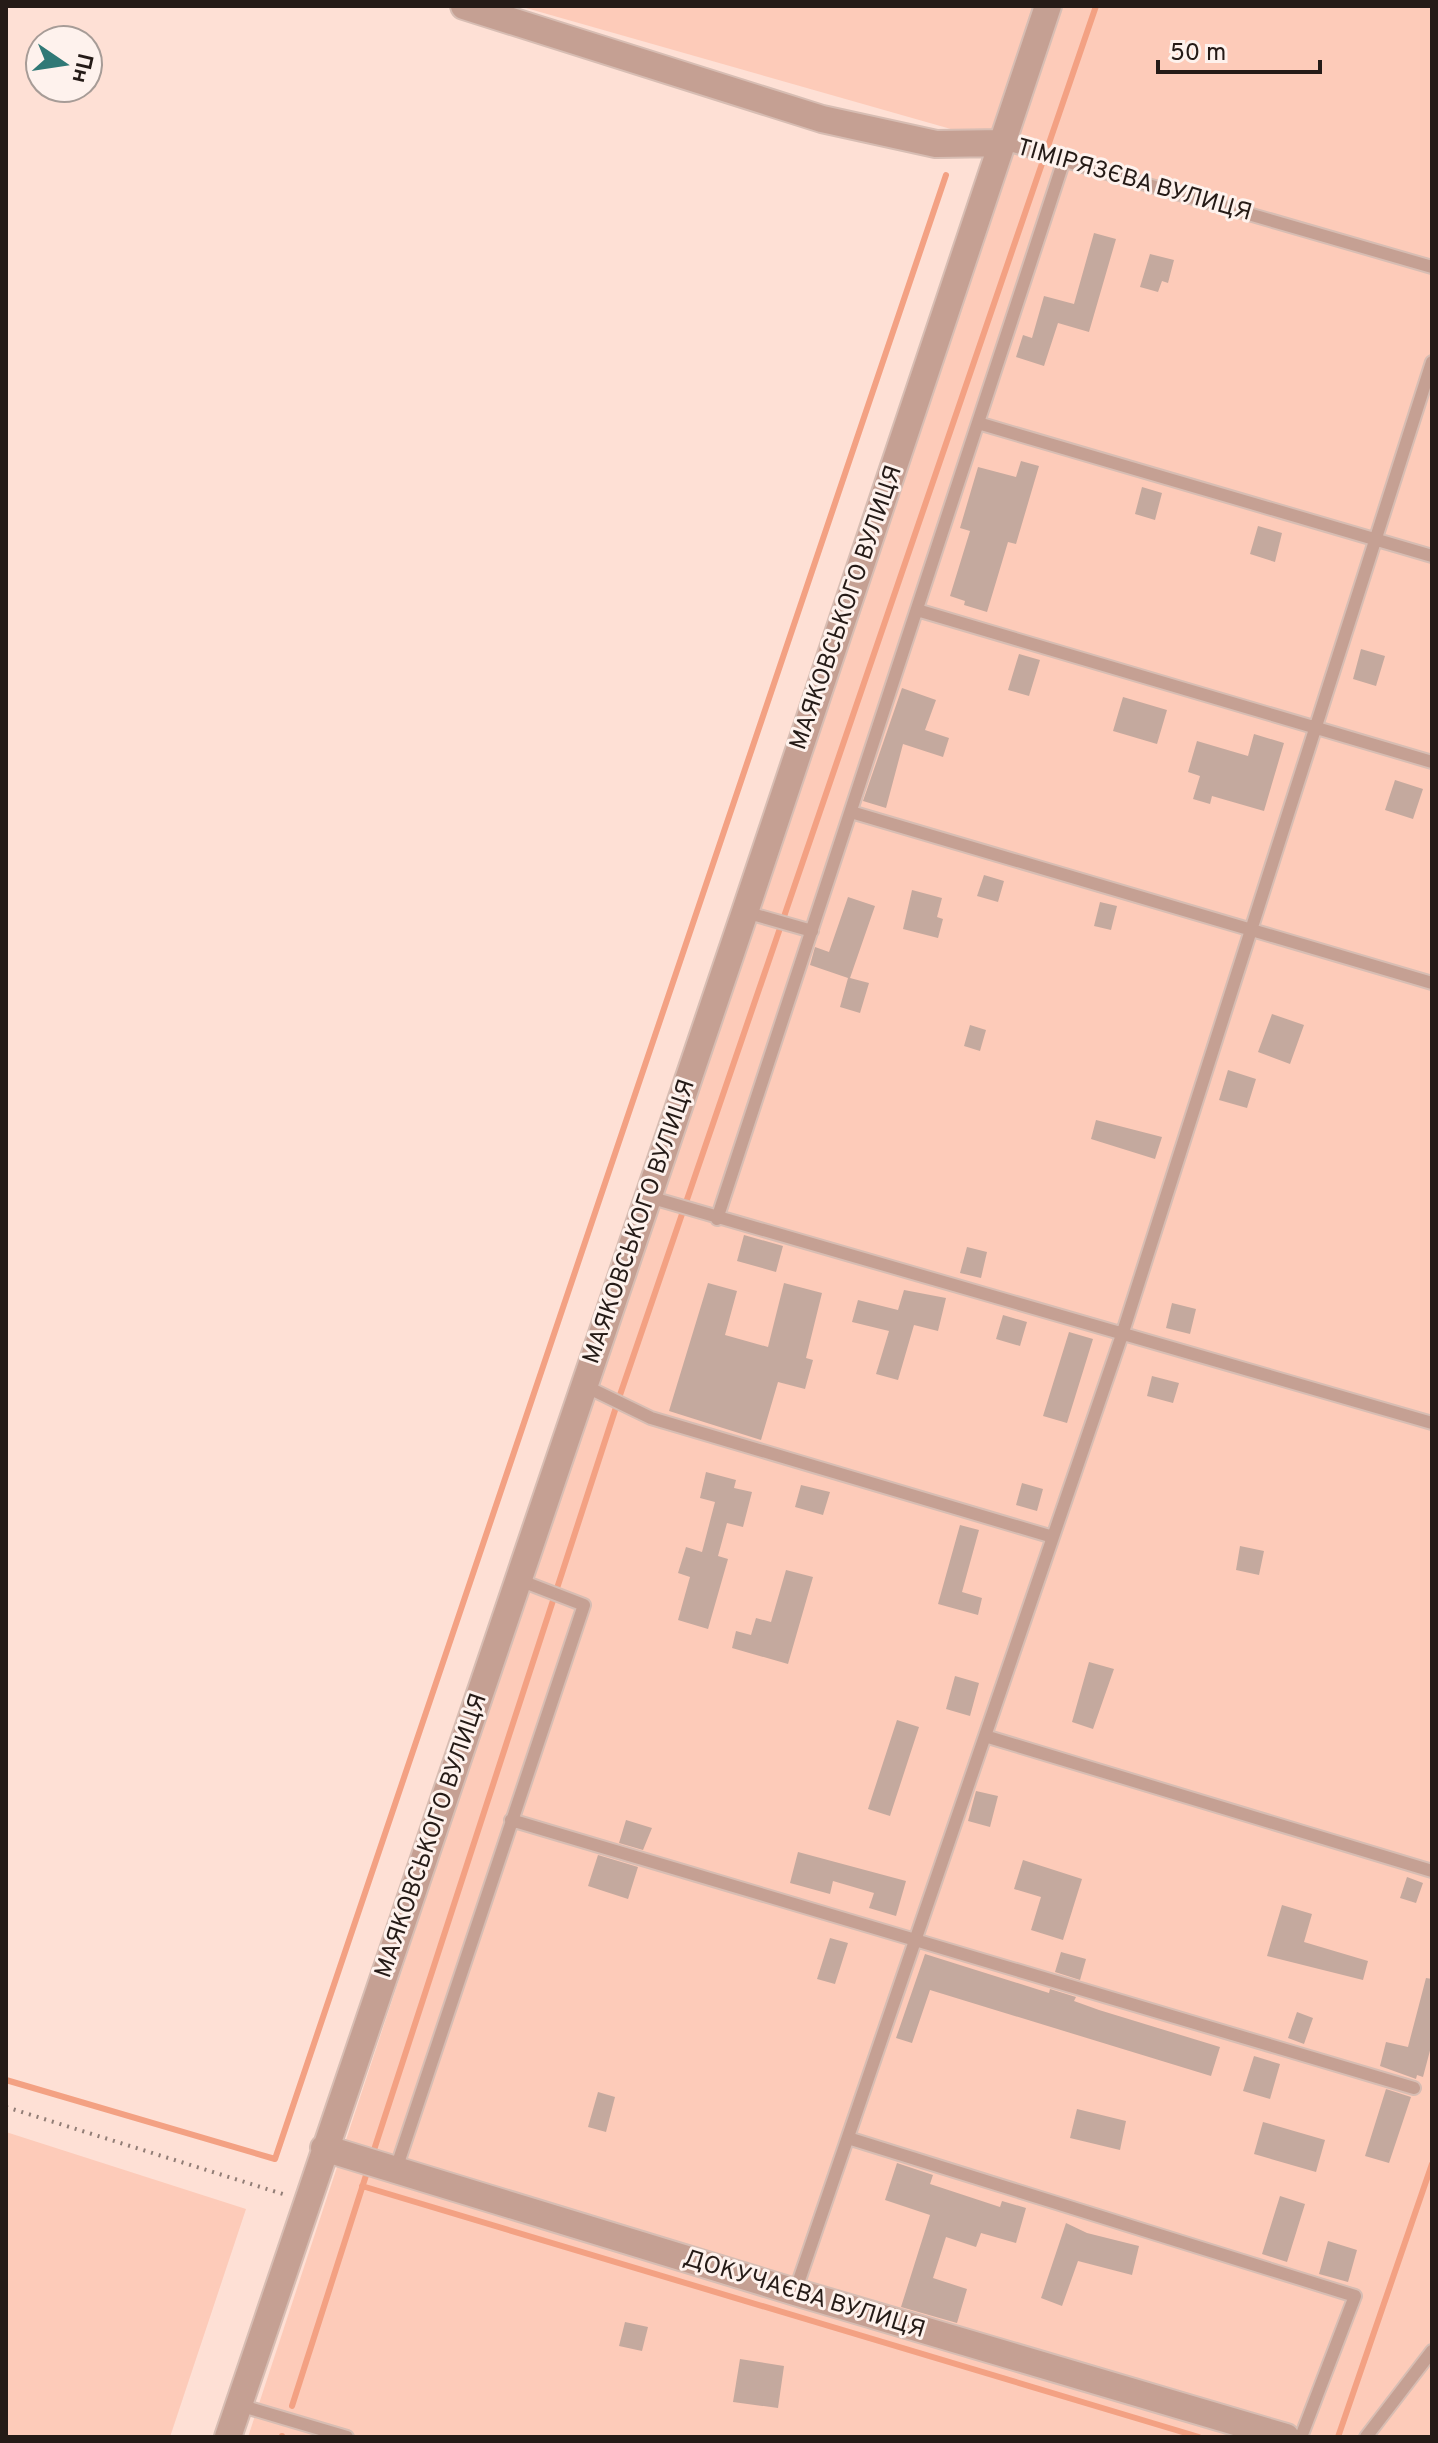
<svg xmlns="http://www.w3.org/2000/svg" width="1438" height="2443" viewBox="0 0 1438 2443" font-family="Overpass,sans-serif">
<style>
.green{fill:#fdcbb9}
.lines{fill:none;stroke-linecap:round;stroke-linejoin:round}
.stream{stroke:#f3a183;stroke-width:6}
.building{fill:#c4a99e}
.lane-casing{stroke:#d7bdb3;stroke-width:16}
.street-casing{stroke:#d7bdb3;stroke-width:30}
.path{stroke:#917d76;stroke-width:4;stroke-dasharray:2 6;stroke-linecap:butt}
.lane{stroke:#c5a093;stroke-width:12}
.street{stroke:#c5a093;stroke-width:26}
.labels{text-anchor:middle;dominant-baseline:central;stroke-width:6;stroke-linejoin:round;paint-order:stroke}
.street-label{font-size:24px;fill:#251b17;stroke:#fef2ed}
</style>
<rect width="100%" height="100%" fill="#fee0d5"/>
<path class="green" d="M519 6H1045L1000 143Z
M1050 6H1432V2437H248Z
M6 2132 246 2209 170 2437H6Z"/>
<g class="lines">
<path class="stream" d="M6 2080 275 2159 946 175
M372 2156 620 1395 1096 6
M362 2186 1199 2437
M292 2406 369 2166
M282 2437V2436
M1338 2437 1432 2164"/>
</g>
<path class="building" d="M1094 233 1116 239 1089 332 1058 323 1044 366 1016 357 1023 335 1032 338 1044 296 1074 304Z
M1150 254 1174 260 1168 283 1162 281 1158 292 1140 287Z
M1021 461 1039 466 1016 544 1008 542 987 612 964 605 965 601 950 596 970 531 960 528 978 467 1016 477Z
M1142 487 1162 493 1155 520 1135 514Z
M1258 526 1282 533 1275 562 1250 554Z
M1361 649 1385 656 1376 686 1353 679Z
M1019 654 1040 660 1029 696 1008 690Z
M902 688 936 700 925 730 949 738 943 757 903 744 886 808 863 801Z
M1123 697 1167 710 1157 744 1113 731Z
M1254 734 1284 743 1264 811 1212 796 1210 804 1193 799 1200 776 1188 772 1197 741 1248 756Z
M1395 780 1423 789 1413 819 1385 810Z
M984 875 1004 881 998 902 977 896Z
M912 890 942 898 937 917 943 919 938 938 903 929Z
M848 897 875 906 850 978 869 983 860 1013 840 1007 848 978 810 965 815 947 829 952Z
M1100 902 1117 906 1111 930 1094 926Z
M1272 1014 1304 1025 1290 1064 1258 1052Z
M970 1025 986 1030 980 1051 964 1046Z
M1228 1070 1256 1079 1247 1108 1219 1100Z
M1096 1120 1162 1137 1155 1159 1091 1139Z
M744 1235 783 1246 776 1272 737 1261Z
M967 1247 987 1252 981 1278 960 1273Z
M708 1283 737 1291 725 1335 768 1347 784 1283 822 1293 806 1358 813 1360 805 1389 778 1382 761 1440 669 1411Z
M904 1290 946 1298 938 1331 914 1325 898 1380 876 1374 889 1331 852 1322 858 1300 898 1310Z
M1172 1303 1196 1309 1190 1334 1166 1328Z
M1003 1315 1027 1322 1020 1346 996 1339Z
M1069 1332 1093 1339 1067 1423 1043 1416Z
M1152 1376 1179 1383 1173 1403 1147 1396Z
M706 1472 736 1480 734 1488 752 1492 743 1527 727 1523 718 1556 728 1559 708 1629 678 1620 690 1577 678 1573 686 1547 702 1552 715 1502 700 1498Z
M1022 1483 1043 1489 1037 1511 1016 1505Z
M801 1485 830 1492 823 1515 795 1507Z
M960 1525 979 1530 962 1592 982 1598 978 1615 938 1604Z
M1240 1546 1264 1551 1259 1575 1236 1570Z
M786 1570 813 1577 788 1664 732 1648 736 1631 751 1635 756 1618 771 1622Z
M1089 1662 1114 1669 1093 1729 1072 1722Z
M955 1676 979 1683 970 1716 946 1709Z
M897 1720 919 1727 890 1816 868 1809Z
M976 1791 998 1796 990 1827 968 1821Z
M626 1820 652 1828 643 1850 619 1843Z
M798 1852 906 1881 896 1916 869 1908 874 1893 833 1881 830 1894 790 1883Z
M598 1855 638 1867 628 1899 588 1886Z
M1023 1860 1082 1879 1063 1940 1031 1930 1041 1897 1014 1889Z
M1407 1877 1423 1883 1416 1903 1400 1898Z
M1282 1905 1312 1914 1304 1942 1368 1961 1363 1980 1267 1956Z
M830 1938 848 1943 835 1984 817 1979Z
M1061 1952 1086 1959 1080 1980 1055 1972Z
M925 1954 1049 1993 1050 1989 1076 1997 1074 2001 1099 2010 1220 2047 1211 2076 930 1990 912 2043 896 2038Z
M1426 1978 1432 1979V2043L1423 2077 1417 2075 1416 2079 1380 2066 1386 2042 1408 2047Z
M1297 2012 1313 2018 1304 2044 1288 2038Z
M1254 2056 1280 2064 1270 2099 1243 2091Z
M1386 2089 1411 2097 1389 2163 1365 2156Z
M598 2092 615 2097 606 2132 588 2127Z
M1077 2109 1126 2121 1120 2150 1070 2138Z
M1263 2122 1325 2140 1316 2172 1254 2154Z
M897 2163 933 2175 930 2184 1000 2207 1002 2201 1026 2208 1016 2243 981 2233 976 2247 946 2237 933 2278 967 2289 957 2323 901 2307 930 2215 885 2200Z
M1280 2196 1305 2204 1287 2262 1262 2254Z
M1066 2223 1087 2233 1139 2246 1132 2275 1078 2261 1062 2306 1041 2298Z
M1328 2241 1357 2250 1348 2282 1319 2274Z
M625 2322 648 2327 642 2351 619 2346Z
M740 2359 784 2366 778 2408 733 2402Z"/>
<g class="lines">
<defs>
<path id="lane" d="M1003 143 1432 267
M978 423 1432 556
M917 610 1432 762
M851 812 1432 983
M745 912 812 931
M649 1197 1432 1423
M717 1219 1064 160
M585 1386 651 1418 1053 1537
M985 1736 1432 1871
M511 1820 1414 2088
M848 2138 1355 2296 1301 2437
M395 2172 584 1605 519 1580
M795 2292 1122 1335 1432 362
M239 2405 347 2437
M1366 2437 1432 2351"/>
<path id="street" d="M464 6 822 119 936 144 1003 143
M324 2148 795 2292 1286 2437
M228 2437 745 912 1048 6"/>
</defs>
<use href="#lane" class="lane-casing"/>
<use href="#street" class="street-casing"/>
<path class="path" d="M6 2107 286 2195"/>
<use href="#lane" class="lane"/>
<use href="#street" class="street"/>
</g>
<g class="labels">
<g class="street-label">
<text transform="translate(1134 181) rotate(16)">ТІМІРЯЗЄВА ВУЛИЦЯ</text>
<text transform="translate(847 608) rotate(-71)">МАЯКОВСЬКОГО ВУЛИЦЯ</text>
<text transform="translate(640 1222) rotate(-71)">МАЯКОВСЬКОГО ВУЛИЦЯ</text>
<text transform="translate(432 1836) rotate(-71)">МАЯКОВСЬКОГО ВУЛИЦЯ</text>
<text transform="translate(804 2295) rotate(17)">ДОКУЧАЄВА ВУЛИЦЯ</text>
</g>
</g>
<rect width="1438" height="2443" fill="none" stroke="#251b17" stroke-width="16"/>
<g transform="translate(64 64) rotate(103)"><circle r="38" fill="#fef2ed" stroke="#a79c97" stroke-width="2"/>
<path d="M0-6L14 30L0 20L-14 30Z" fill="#307976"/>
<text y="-12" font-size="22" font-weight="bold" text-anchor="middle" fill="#251b17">Пн</text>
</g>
<path d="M1158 60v12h162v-12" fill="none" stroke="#251b17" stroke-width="4"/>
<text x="1170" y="60" font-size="24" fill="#251b17" stroke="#fef2ed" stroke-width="6" paint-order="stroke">50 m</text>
</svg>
